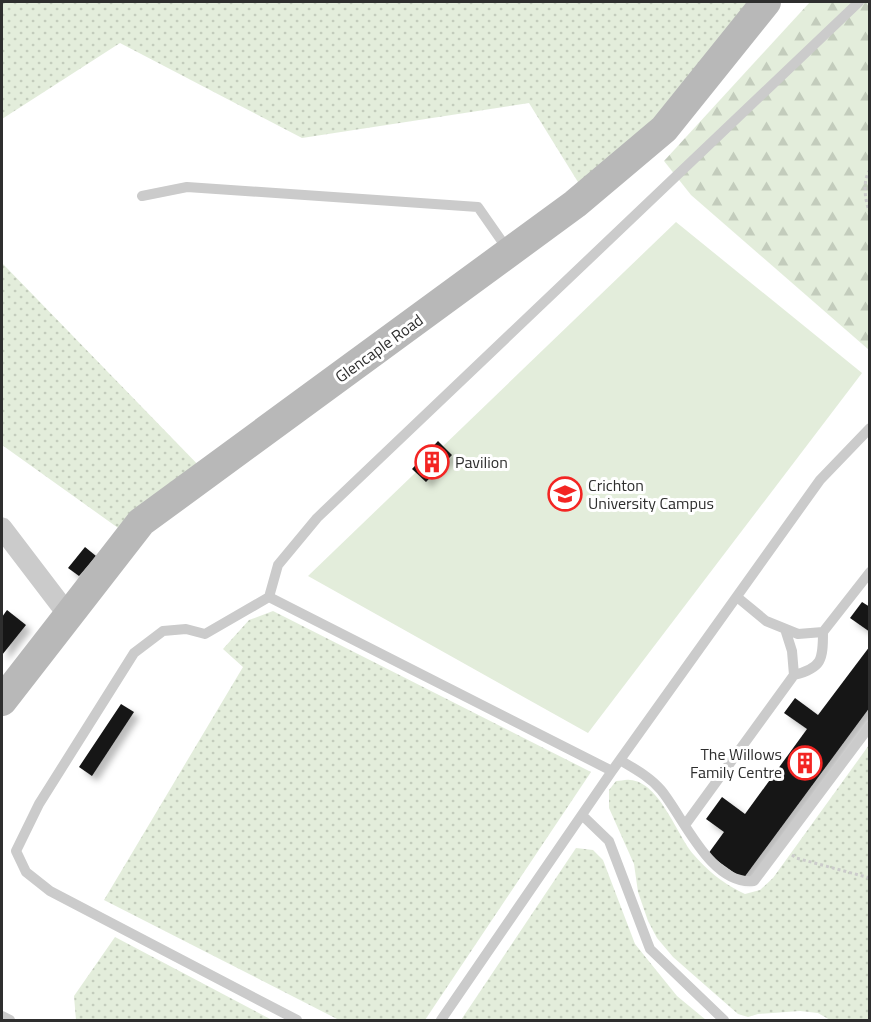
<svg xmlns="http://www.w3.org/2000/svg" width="871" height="1022" viewBox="0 0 871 1022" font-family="'Titillium Web',sans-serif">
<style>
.grass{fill:url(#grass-dots)}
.forest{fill:url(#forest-firs)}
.park{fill:#e3eddb}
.building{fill:#151515;filter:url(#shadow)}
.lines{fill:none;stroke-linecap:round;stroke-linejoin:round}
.path{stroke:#cbcbcb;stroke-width:3;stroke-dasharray:3 3;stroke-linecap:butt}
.lane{stroke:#cbcbcb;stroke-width:10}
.street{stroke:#cbcbcb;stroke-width:21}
.secondary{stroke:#b8b8b8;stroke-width:30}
.labels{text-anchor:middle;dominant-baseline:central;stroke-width:6;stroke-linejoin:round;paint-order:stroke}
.street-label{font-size:16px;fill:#2e2e2e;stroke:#fff}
.poi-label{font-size:16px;fill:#2e2e2e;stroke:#fff;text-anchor:start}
</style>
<defs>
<pattern id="grass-dots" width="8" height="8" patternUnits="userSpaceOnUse" patternTransform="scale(1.5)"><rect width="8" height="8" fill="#e3eddb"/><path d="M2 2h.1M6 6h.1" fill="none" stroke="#c3ccbc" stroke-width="1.8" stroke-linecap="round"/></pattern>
<pattern id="forest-firs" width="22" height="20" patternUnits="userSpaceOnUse" patternTransform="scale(1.5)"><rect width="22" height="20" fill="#e3eddb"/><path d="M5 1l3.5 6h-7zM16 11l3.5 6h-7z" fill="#c3ccbc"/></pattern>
<filter id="shadow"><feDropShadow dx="5.5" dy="5.5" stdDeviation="3" flood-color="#0004"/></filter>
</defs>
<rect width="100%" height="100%" fill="#fff"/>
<path class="grass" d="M2 2H766L586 195 529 103 302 138 120 43 2 119Z
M2 263 207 474 121 530 2 445Z
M273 611 591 772 425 1020H339L104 900 243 667 223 649 249 620Z
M869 745V1020H830L818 1013 800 1011 758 1014 748 1017 738 1014 673 957 657 938 648 921 638 892 634 864 609 808V790L616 781C621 781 626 779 630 780 660 782 677 836 694 855 711 874 723 883 745 894L760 890 773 878Z
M576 848 593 850 603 860 635 944 677 996 706 1020H461Z
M115 937 272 1020H76L74 996Z"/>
<path class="forest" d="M810 2H869V350L691 195 664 161Z"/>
<path class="park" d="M676 222 862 373 588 733 308 576Z"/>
<path class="building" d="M438 441 452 455 426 482 412 469Z
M85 547 96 556 79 576 68 568Z
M862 602 870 607V632L850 618Z
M7 610 26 625 2 655V617Z
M870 646V707L743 879 708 854 724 832 706 819 722 797 745 814 807 729 784 713 795 698 818 715Z
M121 704 134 712 92 776 79 767Z"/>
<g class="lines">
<path class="path" d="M870 170C862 180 865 202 870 213
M792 855 796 858 870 878"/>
<path class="lane" d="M142 196 187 187 478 207 508 250
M269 597 612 771
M737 597 766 621 798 634 823 632 870 572
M794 675C822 668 823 660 823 632
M620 760C635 769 650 777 661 790 684 818 711 886 754 881L870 726
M583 816 609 841 650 949 724 1020
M685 825 794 675 792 651 785 629
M2 1016 10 1020
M297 1020 50 891 26 872 16 851 39 804 134 653 163 631 186 629 205 634 269 597 278 565 317 518 859 2
M441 1020 612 771 820 480 870 428"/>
<path class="street" d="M2 528 69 616"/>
<path class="secondary" d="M2 701 141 522 575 204 664 129 766 2"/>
</g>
<defs>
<symbol id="building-ring" viewBox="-11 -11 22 22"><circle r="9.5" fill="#fff" stroke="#f32523" stroke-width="1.5"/><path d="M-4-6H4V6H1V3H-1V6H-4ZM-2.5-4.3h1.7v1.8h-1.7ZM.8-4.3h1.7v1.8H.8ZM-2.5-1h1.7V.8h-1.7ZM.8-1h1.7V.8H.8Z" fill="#f32523"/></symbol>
<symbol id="university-ring" viewBox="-11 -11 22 22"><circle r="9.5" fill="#fff" stroke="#f32523" stroke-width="1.5"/><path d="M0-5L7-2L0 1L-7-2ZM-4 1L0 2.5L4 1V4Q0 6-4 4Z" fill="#f32523"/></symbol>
</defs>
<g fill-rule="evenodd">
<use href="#building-ring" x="413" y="443" width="38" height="38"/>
<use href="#university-ring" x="546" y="475" width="38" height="38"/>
<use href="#building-ring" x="786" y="744" width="38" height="38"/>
</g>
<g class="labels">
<g class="street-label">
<text transform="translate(379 348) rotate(-36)">Glencaple Road</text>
</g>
<g class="poi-label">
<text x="455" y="462">Pavilion</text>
<text x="588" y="485">Crichton<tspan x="588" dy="18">University Campus</tspan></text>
<text x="782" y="754" text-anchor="end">The Willows<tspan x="782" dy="18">Family Centre</tspan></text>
</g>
</g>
<rect width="871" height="1022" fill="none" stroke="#2e2e2e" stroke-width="6"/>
</svg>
